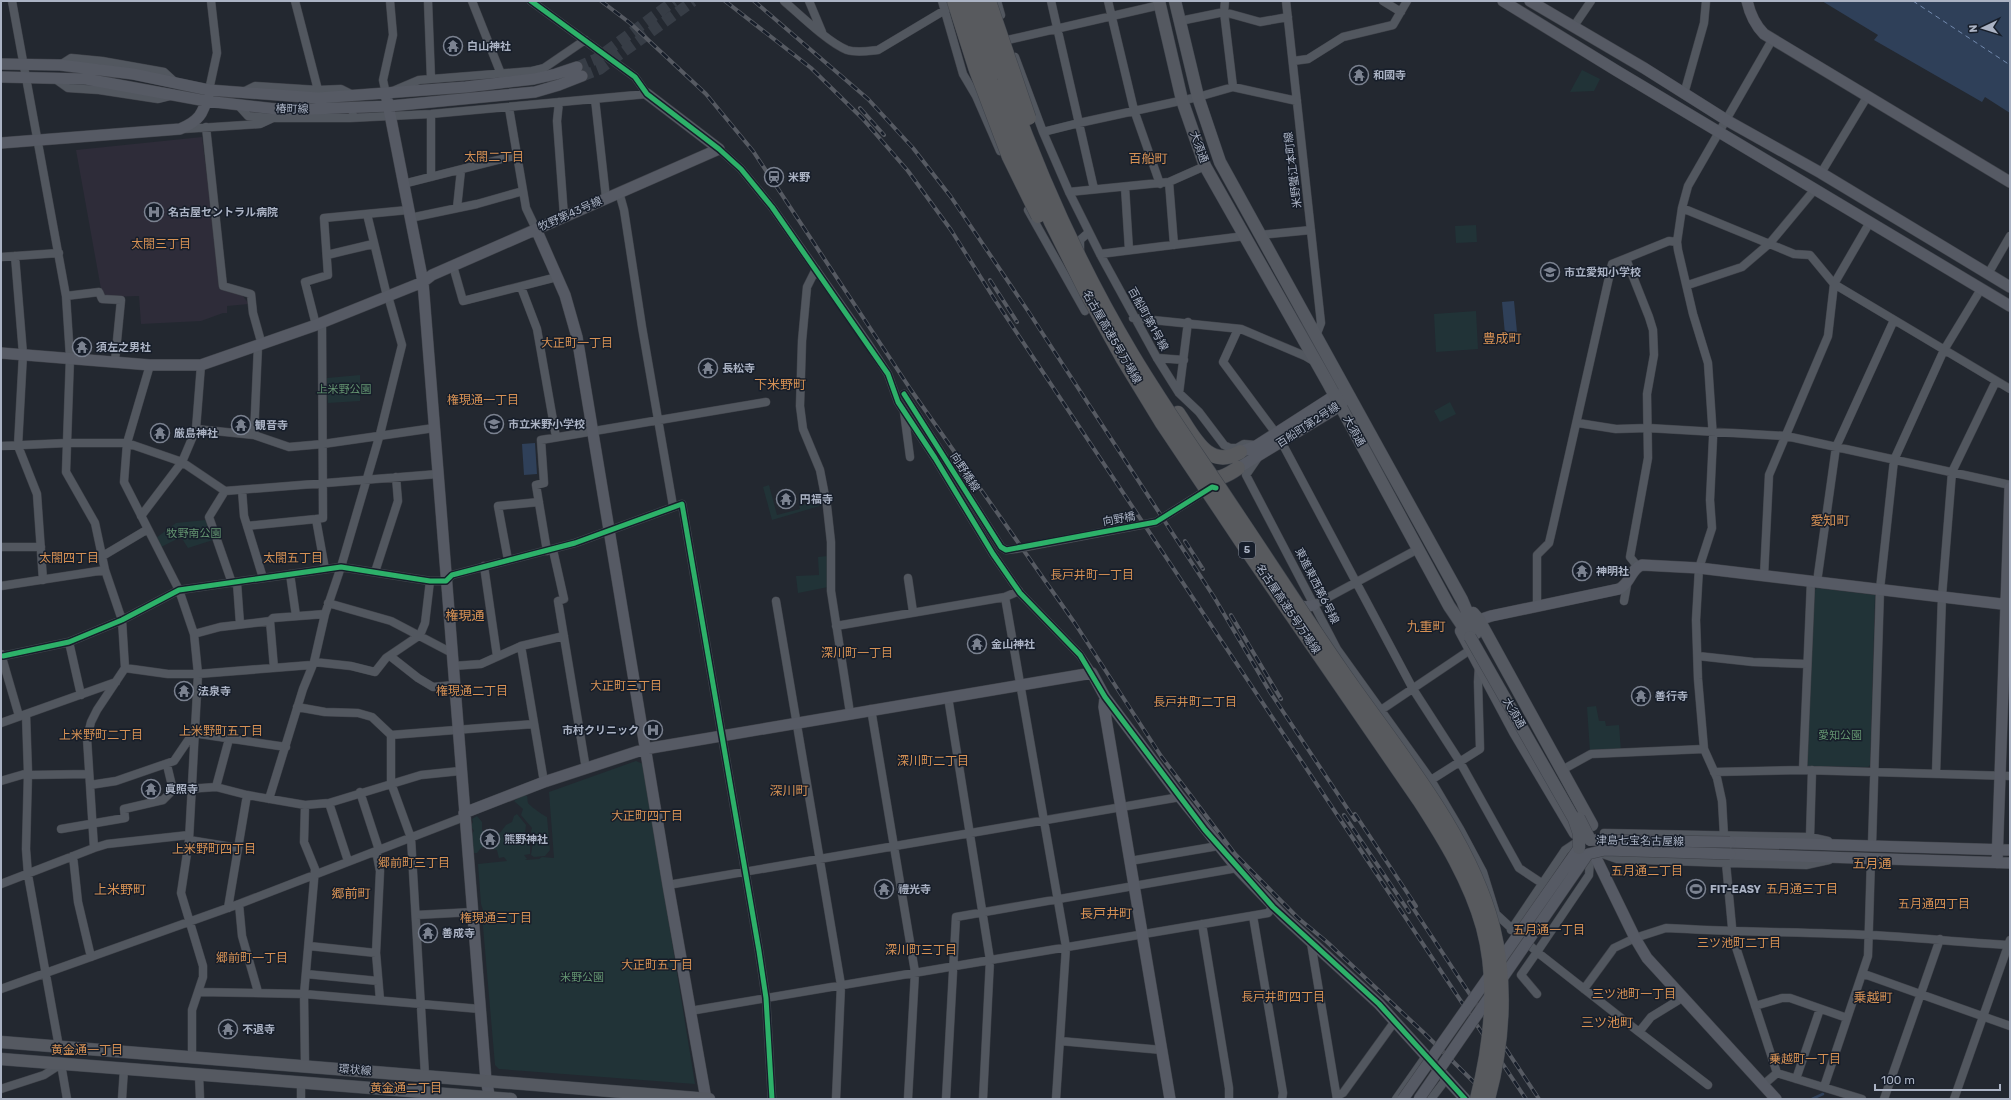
<svg xmlns="http://www.w3.org/2000/svg" width="2011" height="1100" viewBox="0 0 2011 1100" font-family="Rubik,'Noto Sans JP',sans-serif">
<style>
.medical{fill:#2e2c39}
.green{fill:#213337}
.water{fill:#2f4059}
.lines{fill:none;stroke-linecap:round;stroke-linejoin:round}
.stream{stroke:#2f4059;stroke-width:2.5}
.ferry{stroke:#7289ad;stroke-width:1;stroke-dasharray:5 4;stroke-linecap:butt}
.secondary-tunnel{stroke:#373d46;stroke-width:11;stroke-dasharray:11 5.5;stroke-linecap:butt}
.street-casing{stroke:#3f4249;stroke-width:9}
.secondary-casing{stroke:#3f4249;stroke-width:12}
.primary-casing{stroke:#40454d;stroke-width:13}
.highway-casing{stroke:#3f444c;stroke-width:15}
.street{stroke:#52575f;stroke-width:8}
.secondary{stroke:#565a64;stroke-width:11}
.primary{stroke:#555961;stroke-width:12}
.highway{stroke:#585a5e;stroke-width:14}
.rail-casing{stroke:#565a62;stroke-width:4}
.rail{stroke:#171e2a;stroke-width:2.5;stroke-dasharray:8;stroke-linecap:butt}
.street-bridge-casing{stroke:#3f4249;stroke-width:9;stroke-linecap:butt}
.secondary-bridge-casing{stroke:#3f4249;stroke-width:12;stroke-linecap:butt}
.primary-bridge-casing{stroke:#40454d;stroke-width:13;stroke-linecap:butt}
.highway-bridge-casing{stroke:#3f444c;stroke-width:15;stroke-linecap:butt}
.street-bridge{stroke:#52575f;stroke-width:8}
.secondary-bridge{stroke:#565a64;stroke-width:11}
.primary-bridge{stroke:#555961;stroke-width:12}
.highway-bridge{stroke:#585a5e;stroke-width:14}
.cycleway-casing{stroke:#171e2a;stroke-width:8}
.cycleway{stroke:#2db169;stroke-width:5}
.labels{text-anchor:middle;dominant-baseline:central;stroke-width:3;stroke-linejoin:round;paint-order:stroke}
.shield{fill:#171e2a;stroke:#7f8696;stroke-width:1}
.shield-label{font-size:10px;font-weight:bold;fill:#abb3c4}
.poi-label{font-size:11px;font-weight:bold;fill:#abb3c4;stroke:#171e2a;text-anchor:start}
.street-label{font-size:11px;fill:#abb3c4;stroke:#171e2a}
.park-label{font-size:11px;fill:#639470;stroke:#171e2a}
.neighbourhood-label{font-size:12px;fill:#d69154;stroke:#171e2a}
.quarter-label{font-size:13px;fill:#d69154;stroke:#171e2a}
</style>
<rect width="100%" height="100%" fill="#232830"/>
<path class="medical" d="M202 137 221 288 242 295 249 304 227 306V313H223L201 321 141 324 139 296 105 297 101 289 76 150Z"/>
<path class="green" d="M1582 70 1600 79 1594 91 1570 92Z
M1476 225 1477 242 1456 243 1455 226Z
M1476 311 1478 349 1436 352 1434 314Z
M360 375V401L328 403 327 378Z
M1450 402 1456 414 1440 422 1434 411Z
M769 485 777 515 800 509 799 506 821 500 823 505 772 520 763 487Z
M206 520 213 540 188 548 181 537 161 547 156 538 176 523Z
M828 556V587L798 593 796 576 819 575 818 557Z
M1817 588 1875 595 1870 765 1868 767 1808 766 1807 764 1814 591Z
M1596 706 1599 721H1605L1606 726 1619 725 1621 751 1590 752 1587 707Z
M636 761 643 764 695 1084 499 1069 495 1065 482 915 484 913 481 904 478 864 507 861 504 857 499 858 497 850 493 849 492 843 498 833H500L506 825 512 822 514 816 517 814 526 825 525 834 530 843V854L524 855 527 859 525 860 539 859 542 857 554 858 549 792Z
M524 795 527 796C528 798 527 801 528 803 530 806 544 816 547 817L550 850 545 856 534 857 531 855 534 836 531 832 532 828 521 815 523 809 514 801Z
M477 816 482 822V830L486 834 489 845 481 848 477 853H474L472 850 470 835 474 831 471 826 473 822 472 819Z"/>
<path class="water" d="M1822 1H2010V113L1985 97 1982 102 1874 40 1878 35Z
M1514 301 1517 332 1505 334 1502 302Z
M535 443 537 474 524 475 522 444Z"/>
<g class="lines">
<path class="stream" d="M1812 1099 1823 1094"/>
<path class="ferry" d="M1913 1 2010 65"/>
<path class="secondary-tunnel" d="M577 67 596 59 674 1
M582 76 600 69 693 1"/>
<defs>
<path id="street" d="M12 1 66 296 70 357 66 472 95 523 105 570 122 620 125 668 97 710 91 722 87 738 94 848
M295 1 318 90
M390 1 393 35 383 80 386 94 419 80 532 71 544 68 585 40
M428 1 431 79
M472 1 501 74
M784 1C800 15 829 43 847 50 857 53 868 51 878 50L950 7
M809 1 822 32
M942 1 963 74 976 96 1000 151
M997 1 1001 15
M1051 1 1094 189
M1108 1 1134 110 1160 184
M1225 1 1224 12 1233 87
M1286 1 1321 323 1316 336
M1383 1 1401 12
M1180 21 1224 12 1260 22 1288 17
M1574 26 1591 1
M999 42 1160 5
M1015 57 1043 132 1069 192 1100 254 1157 358 1179 393 1199 412 1224 445 1230 448H1237L1244 444 1255 445
M1293 61 1308 59 1343 37 1393 25 1407 1
M60 65 71 58 102 61 164 72 176 83
M54 78 68 88 99 90 158 99 170 96
M209 90 217 53 211 1
M243 92 255 86 318 90 341 89 353 95
M1684 94 1704 23 1706 1
M595 99 606 198
M559 102 557 121 564 216
M238 105 248 116 273 118
M509 108 526 208 536 229
M350 118 431 114 647 94 635 77 531 1
M206 127 223 286 251 294 253 313 262 345
M183 129 260 124 273 118H350L353 115
M1043 132 1079 123 1198 97 1233 87 1297 101
M719 149 741 169 772 207 867 342 888 374 898 402 935 458 993 554 1020 593 1080 655 1092 673
M1821 173 1867 97
M431 177V114
M1169 182 1174 245
M403 184 517 155
M1125 187 1129 250
M619 192 624 210 642 327 673 506
M1069 192 1169 182 1205 166
M457 208 461 170
M1682 208 1794 254 1810 255 1834 284 2010 389
M1028 210 1085 311
M367 214 387 296
M410 218 477 204 523 191
M1260 235 1311 230
M1080 253V240L1089 232
M1100 254 1245 236
M327 255 373 244
M15 256 23 354 18 446 37 494 43 580
M1 257 59 253
M1626 259 1649 317 1653 330 1654 355 1647 394 1648 458 1630 557 1638 567
M453 266 463 301 557 277
M816 269 807 287 802 341 800 406 803 429 820 470 827 506 831 542V591L850 713
M1988 274 2010 236
M1688 285 1742 267 1770 243 1815 189
M521 287 537 329 556 437
M66 296 99 292 102 299 121 300 115 361
M1133 318 1241 329 1305 356 1315 362
M322 323 323 518 316 519 325 569
M316 325 305 282 328 275 324 218 408 210
M1238 329 1223 362 1275 432
M1157 358 1184 360
M150 365 127 443 124 482 179 590 194 634 198 674 189 840 181 893 203 966V977L192 1010V1057
M1179 393 1188 322
M904 394 1001 547 1006 550 1015 549
M904 412 910 457
M1578 423 1616 429 1648 428 1786 436 2010 485
M196 429 254 435 289 447 323 444 434 428
M254 435 258 346
M1282 443 1413 689 1460 762 1519 868 1543 884
M1 446 67 443H127L182 462 225 491 438 474
M1257 459 1246 475 1337 649 1431 780 1460 829 1483 872 1496 914 1537 952 1589 875 1590 857
M242 490 244 516 263 578
M225 491 209 517 232 583
M141 516 182 462 196 429 201 365
M247 526 316 519
M1 547H41
M553 550 564 599 558 601 586 769
M547 551 536 485 544 483 541 440 766 402
M101 557 148 529
M508 560 498 506 539 502
M484 566 497 656
M375 572 398 501 396 477
M290 574 296 616
M1764 576 1769 475 1828 336 1834 284 1870 222
M908 578 913 612
M1817 582 1836 447 1894 320
M237 583 240 624
M1 586 105 570
M1005 597 1066 947 1056 1099
M776 601 841 985 836 1099
M1624 601 1627 585
M328 603 391 621 452 653
M1314 605 1418 549
M1537 607V555L1549 543 1553 526 1612 264 1669 241 1677 242
M270 621 274 668
M836 626 1005 597 1019 591
M194 634 220 627 270 621 273 618 325 614
M69 642 81 695
M521 646 544 782
M1 654 19 716
M3 656 69 642 122 620 179 590 341 567 430 581H446L452 575 575 543 682 504 759 951 766 998 772 1099
M390 656 418 678 433 687 454 685
M1698 656 1753 662 1807 664
M314 662 351 666 375 672 386 658 420 635 425 623 430 581
M453 666 481 664 521 646 564 636
M125 668 168 674H198L311 665
M948 697 990 960 983 1099
M297 707 325 712 358 713 372 717 391 735
M871 709 915 972 908 1099
M1381 710 1470 650
M26 714 28 773 26 849 28 875 59 1047
M1 723 116 682
M167 765 173 790
M1562 770 1591 754 1704 749
M1803 770 1811 581
M1714 772 1803 770 2010 776
M1936 774 1942 596 1952 472 1996 381
M28 775 89 774
M1431 780 1480 749 1478 682 1479 666
M1 781 28 773
M90 785 116 781 174 761 193 733 286 747
M216 787 229 739
M360 792 379 850
M269 799 303 689 314 662 325 614 341 567 380 434 402 345 388 296
M329 803 348 861
M61 829 125 818 124 809 163 800 173 790 216 787 247 795 305 805 329 803 421 775 460 771
M1604 833 1810 837 1828 841
M1724 836 1722 801 1717 778 1704 749 1698 679 1696 620 1699 568 1712 528 1710 500 1713 438 1708 363 1693 314 1678 250 1677 242 1682 208 1688 186 1772 40
M1810 837 1812 770
M189 840 238 848
M1872 845 1880 589 1894 460 1944 350 1981 289
M376 851 380 871 376 953 380 1000
M1600 853 1617 859 1726 863 1806 865 1829 860
M73 856 78 902 91 957
M1130 861 1218 846
M1726 863 1733 938 1777 1073
M1 884 94 848 107 844 189 835
M668 885 1180 797
M239 904 242 936 258 992
M228 908 247 795
M416 915 473 912
M1253 916 1283 1093 1282 1099
M1202 924 1229 1088V1099
M1511 930 1565 850 1574 844
M1311 943 1337 1099
M309 946 376 953
M306 974 378 981
M1864 974 2010 1026
M1 989 239 904 464 817
M1584 989 1614 948 1635 938 1666 928C1734 932 1802 932 1870 935 1917 937 1963 943 2010 945
M198 992 304 994 480 1009
M1537 994 1521 975 1537 952 1639 1032
M1682 998 1651 1017 1639 1032 1708 1085
M1755 1006 1782 998H1790L1847 1018
M690 1011 1268 913 1273 907
M1060 1041 1162 1050
M305 1066 304 994 315 869 304 842 305 805
M199 1075 200 1099
M425 1075 411 838 391 783V735L534 724
M1796 1079 1820 1009
M301 1083V1099
M1763 1085 1777 1073 1862 1099
M1824 1087 1868 956 1871 859
M1 1089 44 1075 61 1064 67 1099
M1337 1096 1343 1093 1395 1021
M122 1099 124 1069
M946 1099 956 917 1237 868
M1396 1099 1426 1056
M1431 1099 1447 1078
M1884 1099 1940 939
M1954 1099 2010 940"/>
<path id="secondary" d="M1503 1 1617 71 2010 306
M1530 1 1644 68 1728 121 1821 173 2010 287
M1747 1C1750 14 1754 24 1764 34L2010 182
M1 64 60 65 133 74 209 90 318 98 466 87 534 79 556 74 577 67
M1 77 86 79 206 101 276 109H313L390 106 535 92 559 85 582 76
M386 94 423 282 486 1080 490 1099
M647 94 719 149
M1 143 180 129C199 121 203 114 208 95
M536 229 565 295 577 337 668 885 706 1099
M1 353 150 365H201L316 325 423 282 432 275 719 149
M1240 452 1256 446 1334 396 1342 394
M1238 468 1340 406 1345 399
M1294 604 1305 607 1314 605
M1479 620 1491 616 1619 589C1632 582 1630 569 1642 565L1699 568 2010 605
M1105 697 1104 707 1170 1099
M464 813 544 782 645 749 1092 673 1105 697 1180 797 1237 868 1284 917 1379 1004 1465 1099
M1730 842 2010 850
M1730 854 2010 863
M1595 856 1635 938 1647 958 1776 1099
M1997 863 2010 488"/>
<path id="primary" d="M1159 1 1182 100 1205 166 1328 383 1449 606 1470 637
M1175 1 1198 97 1220 162 1462 600 1476 633
M1473 613 1479 620 1592 825
M1461 631 1515 732 1575 833
M1 1042 709 1099
M1 1059 511 1099"/>
<path id="highway" d="M1178 413C1193 435 1208 471 1240 452
M1203 476C1216 482 1228 475 1238 468"/>
</defs>
<use href="#street" class="street-casing"/>
<use href="#secondary" class="secondary-casing"/>
<use href="#primary" class="primary-casing"/>
<use href="#highway" class="highway-casing"/>
<use href="#street" class="street"/>
<use href="#secondary" class="secondary"/>
<use href="#primary" class="primary"/>
<use href="#highway" class="highway"/>
<defs>
<path id="rail" d="M601 1 630 23 706 94 753 151 911 390 1074 622 1161 756 1235 854 1298 918 1327 942 1423 1032 1491 1099
M725 1 811 68 862 118 908 171 951 230 995 300 1526 1099
M754 1 868 99 913 148 951 197 1028 311 1214 597 1270 692 1355 820
M860 108 884 135
M990 280 1017 322
M1185 541 1203 569
M1231 615 1281 699
M1355 814 1416 906
M1344 815 1409 912
M1409 902 1539 1099"/>
</defs>
<use href="#rail" class="rail-casing"/>
<use href="#rail" class="rail"/>
<defs>
<path id="street-bridge" d="M1015 549 1156 522 1210 488"/>
<path id="secondary-bridge" d="M1590 840 1730 842
M1403 1099 1579 848
M1419 1099 1588 854 1605 850 1730 854"/>
<path id="primary-bridge" d="M1470 637 1574 819 1579 834V848
M1579 818 1590 840"/>
<path id="highway-bridge" d="M954 1 976 70 1009 157 1038 216
M965 1 991 82 1051 222 1086 292 1123 359 1162 423 1249 553 1419 800C1445 840 1470 881 1483 927 1498 983 1491 1044 1477 1099
M979 1C1017 124 1066 244 1132 354 1163 406 1198 455 1231 505 1268 560 1304 616 1342 671 1396 749 1469 834 1493 927 1507 983 1503 1044 1488 1099
M989 1 1029 118"/>
</defs>
<use href="#street-bridge" class="street-bridge-casing"/>
<use href="#secondary-bridge" class="secondary-bridge-casing"/>
<use href="#primary-bridge" class="primary-bridge-casing"/>
<use href="#highway-bridge" class="highway-bridge-casing"/>
<use href="#street-bridge" class="street-bridge"/>
<use href="#secondary-bridge" class="secondary-bridge"/>
<use href="#primary-bridge" class="primary-bridge"/>
<use href="#highway-bridge" class="highway-bridge"/>
<defs>
<path id="cycleway" d="M531 1 635 77 647 94 719 149 741 169 772 207 888 374 898 402 935 458 993 554 1020 593 1080 655 1105 697 1205 830 1273 907 1379 1004 1465 1099
M904 394 1001 547 1006 550 1156 522 1212 487 1216 488
M3 656 69 642 122 620 179 590 341 567 430 581H446L452 575 575 543 682 504 759 951 766 998 772 1099"/>
</defs>
<use href="#cycleway" class="cycleway-casing"/>
<use href="#cycleway" class="cycleway"/>
</g>
<defs>
<symbol id="temple-ring" viewBox="-11 -11 22 22"><circle r="9.5" fill="#171e2a" stroke="#7b8290" stroke-width="1.5"/><path d="M0-6L5-2H3V0L6.5 2.5H4V6H1.5V3h-3V6H-4V2.5H-6.5L-3 0V-2H-5Z" fill="#7b8290"/></symbol>
<symbol id="station-ring" viewBox="-11 -11 22 22"><circle r="9.5" fill="#171e2a" stroke="#7b8290" stroke-width="1.5"/><path d="M-3-6H3Q5-6 5-4V2Q5 4 3 4L4.5 6H3L1.5 4h-3L-3 6H-4.5L-3 4Q-5 4-5 2V-4Q-5-6-3-6ZM-3.5-4v3h7v-3ZM-3.5 1v1.5H-2V1ZM2 1v1.5H3.5V1Z" fill="#7b8290"/></symbol>
<symbol id="hospital-ring" viewBox="-11 -11 22 22"><circle r="9.5" fill="#171e2a" stroke="#7b8290" stroke-width="1.5"/><path d="M-5-5h3v3.5h4V-5h3V5h-3V1.5h-4V5h-3Z" fill="#7b8290"/></symbol>
<symbol id="school-ring" viewBox="-11 -11 22 22"><circle r="9.5" fill="#171e2a" stroke="#7b8290" stroke-width="1.5"/><path d="M0-5L7-2L0 1L-7-2ZM-4 1L0 2.5L4 1V4Q0 6-4 4Z" fill="#7b8290"/></symbol>
<symbol id="stadium-ring" viewBox="-11 -11 22 22"><circle r="9.5" fill="#171e2a" stroke="#7b8290" stroke-width="1.5"/><path d="M0-5a6.5 5 0 1 0 0 10a6.5 5 0 1 0 0-10ZM-3.5-1.8h7v3.6h-7Z" fill="#7b8290"/></symbol>
</defs>
<g fill-rule="evenodd">
<use href="#temple-ring" x="442" y="35" width="22" height="22"/>
<use href="#temple-ring" x="1348" y="64" width="22" height="22"/>
<use href="#station-ring" x="763" y="166" width="22" height="22"/>
<use href="#hospital-ring" x="143" y="201" width="22" height="22"/>
<use href="#school-ring" x="1539" y="261" width="22" height="22"/>
<use href="#temple-ring" x="71" y="336" width="22" height="22"/>
<use href="#temple-ring" x="697" y="357" width="22" height="22"/>
<use href="#school-ring" x="483" y="413" width="22" height="22"/>
<use href="#temple-ring" x="230" y="414" width="22" height="22"/>
<use href="#temple-ring" x="149" y="422" width="22" height="22"/>
<use href="#temple-ring" x="775" y="488" width="22" height="22"/>
<use href="#temple-ring" x="1571" y="560" width="22" height="22"/>
<use href="#temple-ring" x="966" y="633" width="22" height="22"/>
<use href="#temple-ring" x="173" y="680" width="22" height="22"/>
<use href="#temple-ring" x="1630" y="685" width="22" height="22"/>
<use href="#hospital-ring" x="642" y="719" width="22" height="22"/>
<use href="#temple-ring" x="140" y="778" width="22" height="22"/>
<use href="#temple-ring" x="479" y="828" width="22" height="22"/>
<use href="#temple-ring" x="873" y="878" width="22" height="22"/>
<use href="#stadium-ring" x="1685" y="878" width="22" height="22"/>
<use href="#temple-ring" x="417" y="922" width="22" height="22"/>
<use href="#temple-ring" x="217" y="1018" width="22" height="22"/>
</g>
<g class="labels">
<rect class="shield" x="1239" y="542" width="16" height="16" rx="3"/>
<g class="shield-label">
<text x="1247" y="550">5</text>
</g>
<g class="poi-label">
<text x="467" y="46">白山神社</text>
<text x="1373" y="75">和國寺</text>
<text x="788" y="177">米野</text>
<text x="168" y="212">名古屋セントラル病院</text>
<text x="1564" y="272">市立愛知小学校</text>
<text x="96" y="347">須左之男社</text>
<text x="722" y="368">長松寺</text>
<text x="508" y="424">市立米野小学校</text>
<text x="255" y="425">観音寺</text>
<text x="174" y="433">厳島神社</text>
<text x="800" y="499">円福寺</text>
<text x="1596" y="571">神明社</text>
<text x="991" y="644">金山神社</text>
<text x="198" y="691">法泉寺</text>
<text x="1655" y="696">善行寺</text>
<text x="639" y="730" text-anchor="end">市村クリニック</text>
<text x="165" y="789">眞照寺</text>
<text x="504" y="839">熊野神社</text>
<text x="898" y="889">禮光寺</text>
<text x="1710" y="889">FIT-EASY</text>
<text x="442" y="933">善成寺</text>
<text x="242" y="1029">不退寺</text>
</g>
<g class="street-label">
<text transform="translate(292 109) rotate(1)">椿町線</text>
<text transform="translate(1199 147) rotate(70)">大須通</text>
<text transform="translate(1293 170) rotate(-97)">米野蟹江本町線</text>
<text transform="translate(570 214) rotate(-24)">牧野第43号線</text>
<text transform="translate(1148 319) rotate(61)">百船町第1号線</text>
<text transform="translate(1112 337) rotate(60)">名古屋高速5号万場線</text>
<text transform="translate(1308 425) rotate(-33)">百船町第2号線</text>
<text transform="translate(1354 431) rotate(61)">大須通</text>
<text transform="translate(965 472) rotate(57)">向野橋線</text>
<text transform="translate(1119 519) rotate(-11)">向野橋</text>
<text transform="translate(1317 586) rotate(63)">東進東西第6号線</text>
<text transform="translate(1288 609) rotate(56)">名古屋高速5号万場線</text>
<text transform="translate(1514 713) rotate(60)">大須通</text>
<text transform="translate(1640 841) rotate(1)">津島七宝名古屋線</text>
<text transform="translate(355 1070) rotate(4)">環状線</text>
</g>
<g class="park-label">
<text x="344" y="389">上米野公園</text>
<text x="194" y="533">牧野南公園</text>
<text x="1840" y="735">愛知公園</text>
<text x="582" y="977">米野公園</text>
</g>
<g class="neighbourhood-label">
<text x="494" y="157">太閤二丁目</text>
<text x="161" y="244">太閤三丁目</text>
<text x="577" y="343">大正町一丁目</text>
<text x="483" y="400">権現通一丁目</text>
<text x="69" y="558">太閤四丁目</text>
<text x="293" y="558">太閤五丁目</text>
<text x="1092" y="575">長戸井町一丁目</text>
<text x="857" y="653">深川町一丁目</text>
<text x="626" y="686">大正町三丁目</text>
<text x="472" y="691">権現通二丁目</text>
<text x="1195" y="702">長戸井町二丁目</text>
<text x="221" y="731">上米野町五丁目</text>
<text x="101" y="735">上米野町二丁目</text>
<text x="933" y="761">深川町二丁目</text>
<text x="647" y="816">大正町四丁目</text>
<text x="214" y="849">上米野町四丁目</text>
<text x="414" y="863">郷前町三丁目</text>
<text x="1647" y="871">五月通二丁目</text>
<text x="1802" y="889">五月通三丁目</text>
<text x="1934" y="904">五月通四丁目</text>
<text x="496" y="918">権現通三丁目</text>
<text x="1549" y="930">五月通一丁目</text>
<text x="1739" y="943">三ツ池町二丁目</text>
<text x="921" y="950">深川町三丁目</text>
<text x="252" y="958">郷前町一丁目</text>
<text x="657" y="965">大正町五丁目</text>
<text x="1634" y="994">三ツ池町一丁目</text>
<text x="1283" y="997">長戸井町四丁目</text>
<text x="87" y="1050">黄金通一丁目</text>
<text x="1805" y="1059">乗越町一丁目</text>
<text x="406" y="1088">黄金通二丁目</text>
</g>
<g class="quarter-label">
<text x="1148" y="158">百船町</text>
<text x="1502" y="338">豊成町</text>
<text x="780" y="384">下米野町</text>
<text x="1830" y="520">愛知町</text>
<text x="465" y="615">権現通</text>
<text x="1426" y="626">九重町</text>
<text x="789" y="790">深川町</text>
<text x="1872" y="863">五月通</text>
<text x="120" y="889">上米野町</text>
<text x="351" y="893">郷前町</text>
<text x="1106" y="913">長戸井町</text>
<text x="1873" y="997">乗越町</text>
<text x="1607" y="1022">三ツ池町</text>
</g>
</g>
<rect width="2011" height="1100" fill="none" stroke="#abb3c4" stroke-width="4"/>
<g transform="translate(1983 28) rotate(266)" stroke="#171e2a" stroke-width="3" paint-order="stroke">
<path d="M0-3L7 15L0 10L-7 15Z" fill="#abb3c4"/>
<text y="-6" font-size="11" font-weight="bold" text-anchor="middle" fill="#abb3c4">N</text>
</g>
<path d="M1875 1084v6h125v-6" fill="none" stroke="#abb3c4" stroke-width="2"/>
<text x="1881" y="1084" font-size="12" fill="#abb3c4" stroke="#171e2a" stroke-width="3" paint-order="stroke">100 m</text>
</svg>
